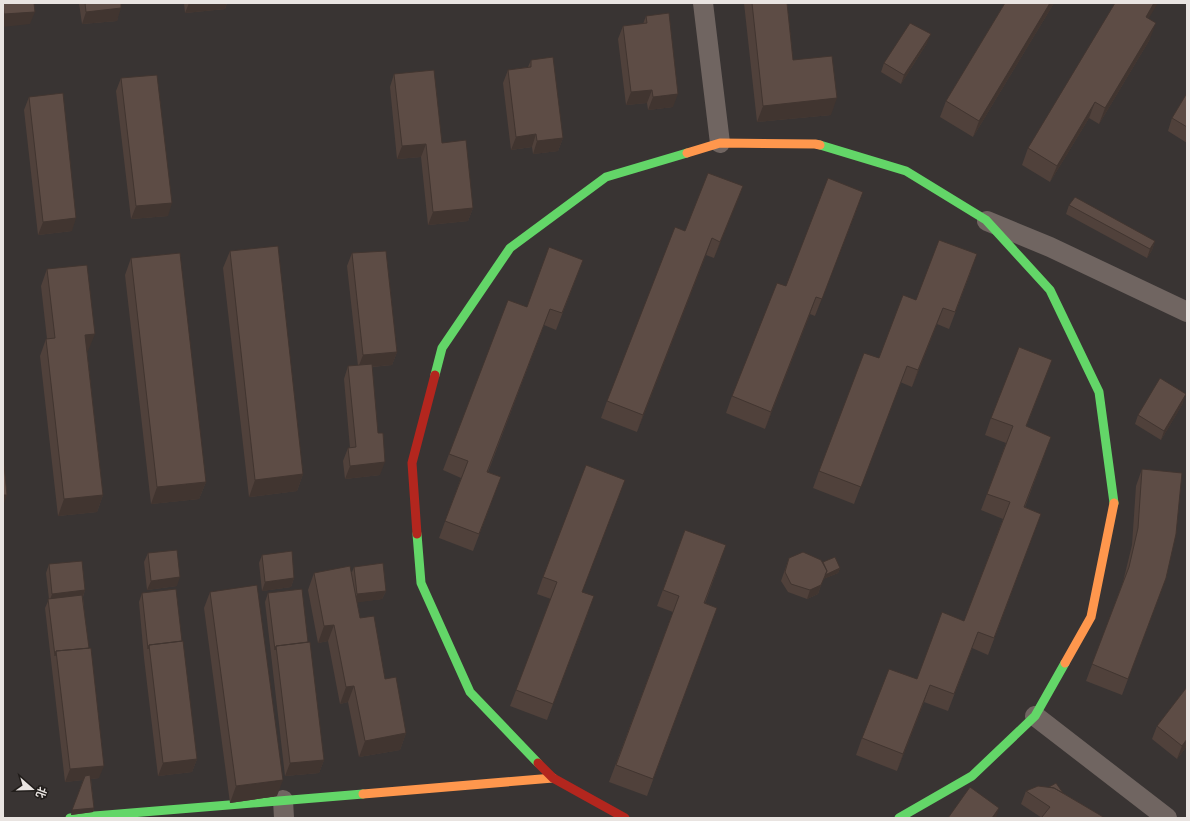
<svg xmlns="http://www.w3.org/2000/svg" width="1190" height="821" viewBox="0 0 1190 821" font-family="Overpass,'Noto Sans SC',sans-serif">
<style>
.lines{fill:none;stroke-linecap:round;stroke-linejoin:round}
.street{stroke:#706561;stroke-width:20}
.fast{stroke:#63d668;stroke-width:9}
.slow{stroke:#ff974d;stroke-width:9}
.jam{stroke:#b3261e;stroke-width:9}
.wall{fill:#50413b}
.shaded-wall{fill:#413530}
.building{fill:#5d4c45;stroke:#413530}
</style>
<rect width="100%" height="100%" fill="#393433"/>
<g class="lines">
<path class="street" d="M703 3 720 143
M987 221 1050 247 1187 312
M1035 716 1167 818
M283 800 284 818"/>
<path class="fast" d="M820 145 906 171 986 220 1050 290 1099 392 1114 503
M435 375 442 348 510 248 606 177 687 153
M417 534 421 583 470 692 538 763
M70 818 363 794
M899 818 972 776 1035 716 1065 663"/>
<path class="slow" d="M687 153 720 143 815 144 820 145
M1065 663 1091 617 1114 503
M363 794 553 778"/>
<path class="jam" d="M417 534 412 463 435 375
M538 763 553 778 625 818"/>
</g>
<path class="wall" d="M79 3H121L117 21 82 24Z
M184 3H227L225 9 185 13Z
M744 3H787L793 60 831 115 757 122Z
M1005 3H1054L973 137 940 117 946 101Z
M646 16 673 107 648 110 647 103 626 105 618 39 623 26 643 24Z
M1149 18 1150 39 1099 124 1089 118 1050 182 1022 165 1028 148Z
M927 43 901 84 881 72 884 63Z
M531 60 563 138 558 151 533 154 532 147 511 150 503 83 508 70 528 67Z
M394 74 442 143 473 208 468 221 428 225 421 157 397 159 390 87Z
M121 78 168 216 131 219 116 91Z
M1187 93V143L1168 131 1172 118Z
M29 97 72 231 38 235 24 110Z
M743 186 714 258 706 255 637 432 601 418 607 401 685 231Z
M1069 205 1155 241 1152 250 1147 258 1066 214Z
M857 209 815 316 810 314 765 429 726 413 732 396Z
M230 251 303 474 297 491 249 497 223 268Z
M352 253 397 352 392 365 372 367 380 475 345 479 343 461 348 448H350L344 379 348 366H358L347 266Z
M131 258 206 482 199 499 151 504 125 275Z
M583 260 556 330 544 325 488 472 501 477 473 551 439 538 461 478 443 470 449 454 527 307Z
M47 269 88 351H87L103 495 97 512 58 516 40 356 46 339H47L41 286Z
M971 271 949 329 937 324 912 387 900 382 854 504 813 488 819 471 879 358 916 300Z
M1052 360 1026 427 1045 453 1025 507 1041 514 988 655 972 648 948 711 924 702 897 771 856 755 862 738 917 679 964 621 1003 519 981 510 1006 443 985 435 991 418Z
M1183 403 1161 440 1135 424 1138 415Z
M1142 469 1166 578 1122 695 1086 681 1123 582 1132 545 1136 486Z
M619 496 582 592 588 613 547 720 510 706 551 599 537 594 543 577Z
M685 530 720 562 705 603 717 608 647 796 609 782 673 612 657 606Z
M148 553 177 586 147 590 144 562Z
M262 555 294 578 291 587 262 591 259 563Z
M789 558 823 562 840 568 838 573 823 579 818 594 807 599 788 592 781 581Z
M49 564 85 590 83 597 99 778 91 779 94 808 93 812 71 815 83 780 65 782 45 608 49 599 46 573Z
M354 567 386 591 382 599 357 602 360 618 385 679 406 733 400 750 359 757 348 702 340 704 328 641 318 643 308 590 314 573 352 572Z
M210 592 277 796 230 803 204 608Z
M142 593 182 641 197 759 192 772 158 776 144 658 139 602Z
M268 593 308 642 324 760 319 773 285 776 265 602Z
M1187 687V746L1177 759 1152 739 1157 726Z
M1026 791 1063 793 1105 818H1042L1021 804Z"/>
<path class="shaded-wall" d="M189 3H227L225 9 185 13Z
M1050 3H1054L973 137 979 121Z
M1154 3H1158L1140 33 1146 17Z
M121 8 117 21 82 24 86 12Z
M35 12 30 24 3 27V16L4 14Z
M1156 23 1150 39 1099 124 1105 108Z
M931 34 927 43 901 84 904 75Z
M652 90 647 103 626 105 631 92Z
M678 94 673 107 648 110 653 97Z
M837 98 831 115 757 122 763 106Z
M1095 102 1089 118 1050 182 1057 166Z
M536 134 532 147 511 150 516 137Z
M563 138 558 151 533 154 537 141Z
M426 144 421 157 397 159 402 146Z
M743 186 737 203 714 258 720 242Z
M863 192 857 209 815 316 822 299Z
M172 203 168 216 131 219 136 206Z
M473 208 468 221 428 225 433 212Z
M76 218 72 231 38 235 43 222Z
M712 238 706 255 637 432 643 415Z
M1155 241 1152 250 1147 258 1150 249Z
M816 297 810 314 765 429 771 412Z
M943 308 937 324 912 387 918 370Z
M95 334 88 351H79L85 335Z
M397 352 392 365 358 368 363 355Z
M1186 394 1183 403 1161 440 1164 431Z
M385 462 380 475 345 479 350 466Z
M303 474 297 491 249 497 255 480Z
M625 480 619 496 576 608 582 592Z
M206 482 199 499 151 504 157 487Z
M3 495H7L3 507Z
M103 495 97 512 58 516 64 499Z
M840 568 838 573 823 579 825 575Z
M180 577 177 586 147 590 151 581Z
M294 578 291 587 262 591 265 582Z
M823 579 818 594 807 599 810 590Z
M85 590 82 599 49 603 52 594Z
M386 591 382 599 354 603 357 594Z
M594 596 588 613 547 720 553 704Z
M334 625 328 641 318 643 324 626Z
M930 685 924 702 897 771 903 754Z
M354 686 348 702 340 704 346 687Z
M406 733 400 750 359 757 365 741Z
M1187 739V746L1177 759 1182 746Z
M197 759 192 772 158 776 163 763Z
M324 760 319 773 285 776 290 763Z
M104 766 99 778 65 782 70 769Z
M283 780 277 796 230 803 236 786Z
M94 808 93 812 71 815 72 810Z
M999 808 996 818H992Z"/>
<path class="building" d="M3 3H34L35 12 4 14Z
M85 3H121V8L86 12Z
M752 3H787L793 60 832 56 837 98 763 106Z
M1005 3H1050L979 121 946 101Z
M1115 3H1154L1146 17 1156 23 1105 108 1095 102 1057 166 1028 148Z
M669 13 678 94 653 97 652 90 631 92 623 26 647 23 646 16Z
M910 23 931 34 904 75 884 63Z
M553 57 563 138 537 141 536 134 516 137 508 70 531 67V60Z
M434 70 442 143 466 140 473 208 433 212 426 144 402 146 394 74Z
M157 75 172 203 136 206 121 78Z
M63 93 76 218 43 222 29 97Z
M1187 93V127L1172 118Z
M708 173 743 186 720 242 712 238 643 415 607 401 675 227 685 231Z
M828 178 863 192 822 299 816 297 771 412 732 396 777 283 786 286Z
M1075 197 1155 241 1150 249 1069 205Z
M939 240 977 254 955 312 943 308 918 370 907 366 861 487 819 471 864 353 879 358 903 295 916 300Z
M278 246 303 474 255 480 230 251Z
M549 247 583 260 562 313 550 309 487 472 501 477 479 534 445 521 468 461 449 454 508 300 527 307Z
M386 251 397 352 363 355 352 253Z
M180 253 206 482 157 487 131 258Z
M87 265 95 334 85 335 103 495 64 499 46 339 55 338 47 269Z
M1019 347 1052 360 1026 426 1051 437 1024 507 1041 514 994 638 978 632 954 694 930 685 903 754 862 738 889 669 917 679 942 612 964 621 1010 502 987 494 1013 426 991 418Z
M372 364 378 433H383L385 462 350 466 348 448 356 447 348 366Z
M1160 378 1186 394 1164 431 1138 415Z
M3 455 7 495H3Z
M586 465 625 480 582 592 594 596 553 704 516 690 557 582 543 577Z
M1142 469 1182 473 1176 534 1166 578 1128 679 1092 664 1129 567 1138 528Z
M685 530 726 545 704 603 717 608 653 779 616 765 679 596 663 590Z
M177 550 180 577 151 581 148 553Z
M292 551 294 578 265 582 262 555Z
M803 552 821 560 827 571 821 585 810 590 791 584 785 572 789 558Z
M835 557 840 568 825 575 827 571 823 562Z
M82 561 85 590 52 594 49 564Z
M383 563 386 591 357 594 354 567Z
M350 566 360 618 374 616 385 679 396 677 406 733 365 741 354 686 346 687 334 625 324 626 314 573Z
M257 585 283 780 236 786 210 592Z
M176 589 182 641 149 645 148 649 142 593Z
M302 589 308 642 276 646 275 650 268 593Z
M82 595 89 648 56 651 55 656 48 599Z
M183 641 197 759 163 763 149 645Z
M310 642 324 760 290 763 276 646Z
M91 648 104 766 70 769 56 651Z
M1187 687V739L1182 746 1157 726Z
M90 775 94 808 72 810 85 776Z
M1056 783 1063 793 1054 788 1049 787Z
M1038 786 1054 788 1105 818H1043L1042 817 1050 807 1026 791Z
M970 787 999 808 992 818H948Z"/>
<rect width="1190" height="821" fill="none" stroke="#e9e4e1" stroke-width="8"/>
<g transform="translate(32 789) rotate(110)" stroke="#201c1a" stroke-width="3" paint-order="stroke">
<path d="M0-3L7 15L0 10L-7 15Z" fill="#e9e4e1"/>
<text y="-6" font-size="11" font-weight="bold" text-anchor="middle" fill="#e9e4e1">北</text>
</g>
</svg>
